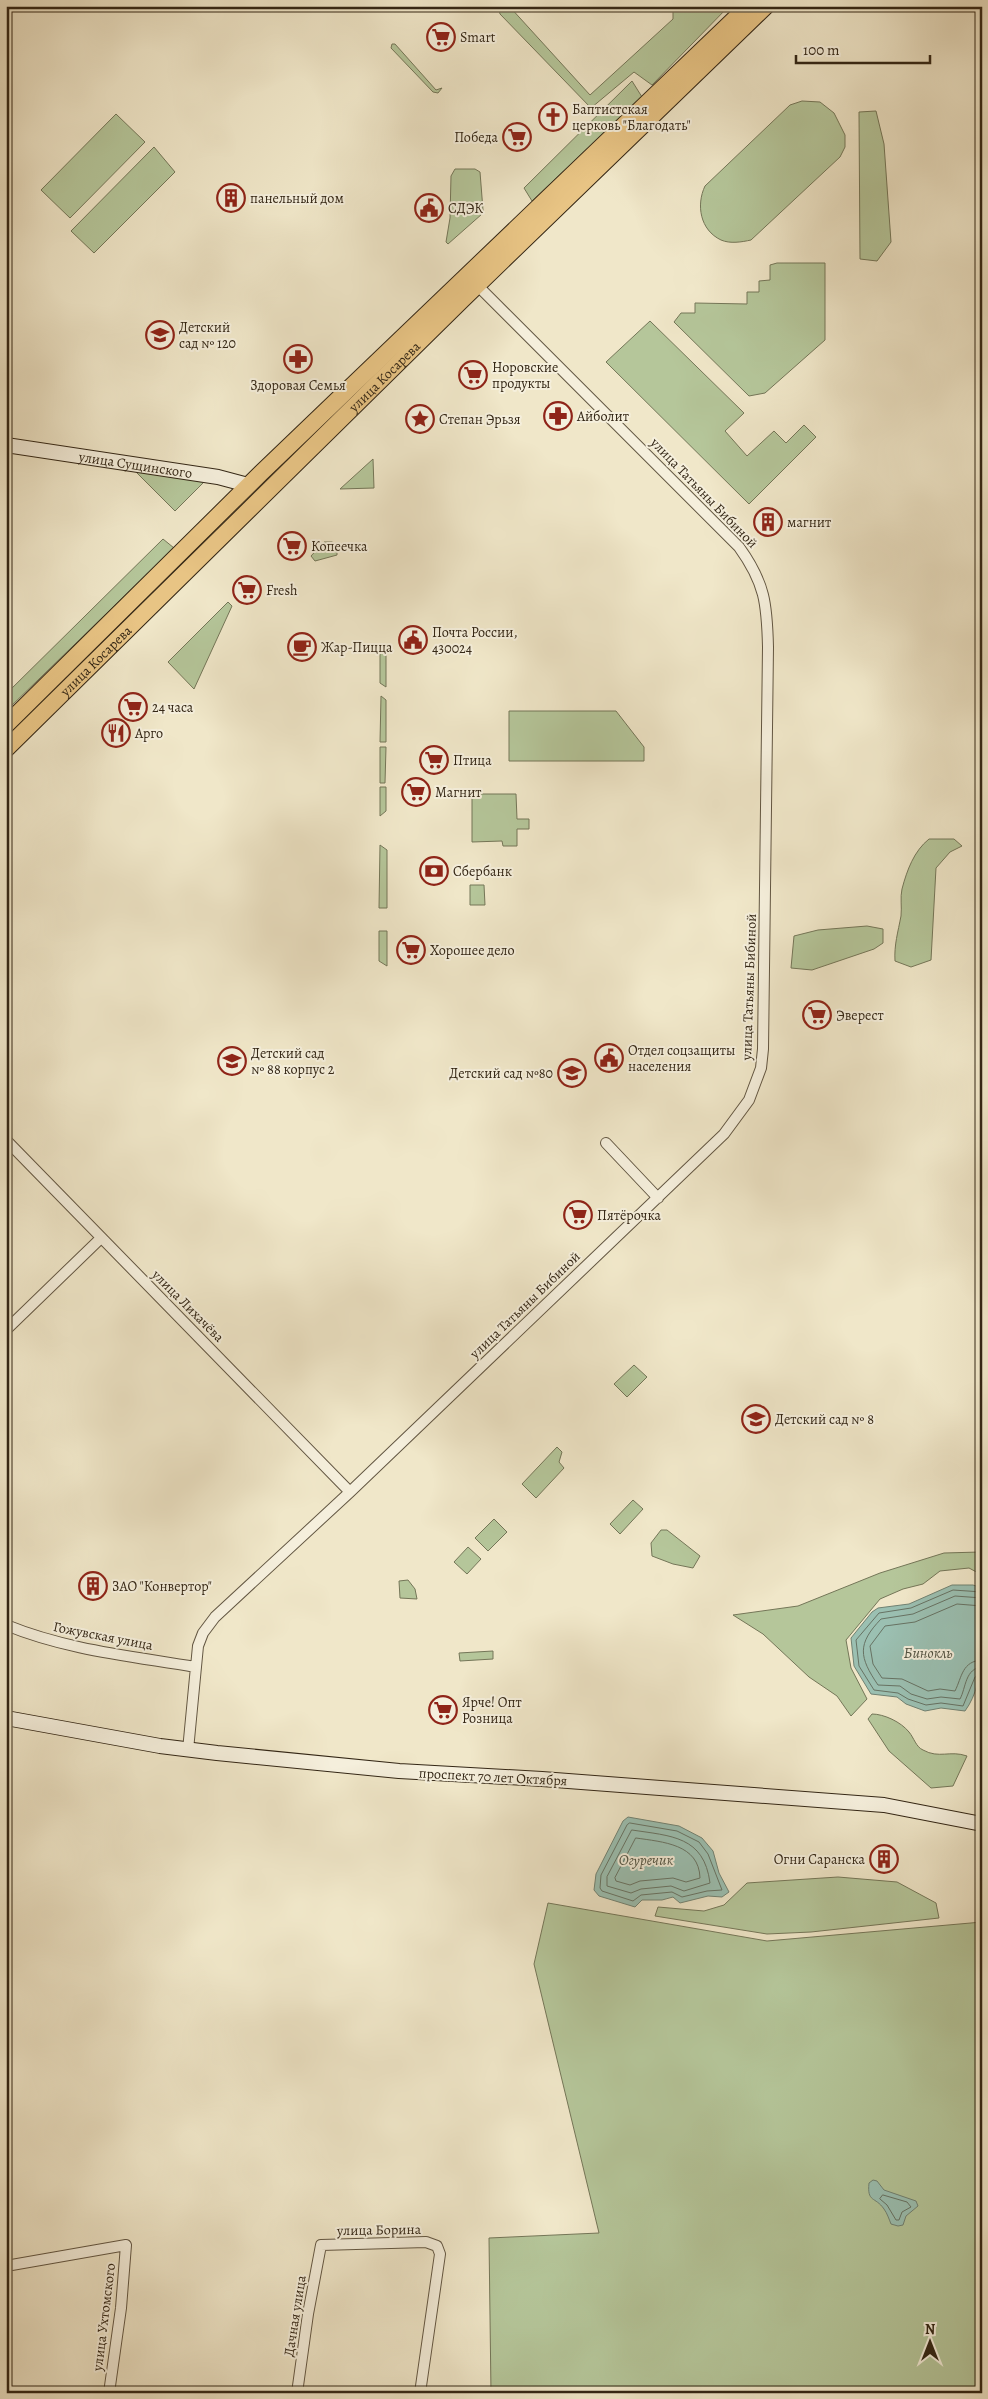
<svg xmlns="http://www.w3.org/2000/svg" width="988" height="2399" viewBox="0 0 988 2399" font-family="Alegreya,serif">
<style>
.green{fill:#b5c69a;stroke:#747658}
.water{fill:#9bc0b2;stroke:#718273}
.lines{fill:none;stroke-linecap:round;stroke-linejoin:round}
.shore{stroke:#677364;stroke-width:1}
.street-casing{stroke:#625642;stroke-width:12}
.secondary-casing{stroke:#332615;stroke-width:16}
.primary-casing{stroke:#332615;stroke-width:18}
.street{stroke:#f5efdc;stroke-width:10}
.secondary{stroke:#f5efdc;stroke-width:14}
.primary{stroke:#e8c484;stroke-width:16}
.labels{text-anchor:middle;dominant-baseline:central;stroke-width:4;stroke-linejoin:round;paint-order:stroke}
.poi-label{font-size:14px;fill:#332615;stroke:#f5efdc;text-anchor:start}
.street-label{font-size:14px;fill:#332615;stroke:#f5efdc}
.water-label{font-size:15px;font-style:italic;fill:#525444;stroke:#f5efdc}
</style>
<rect width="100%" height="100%" fill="#f0e7c9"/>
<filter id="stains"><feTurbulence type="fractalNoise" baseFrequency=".004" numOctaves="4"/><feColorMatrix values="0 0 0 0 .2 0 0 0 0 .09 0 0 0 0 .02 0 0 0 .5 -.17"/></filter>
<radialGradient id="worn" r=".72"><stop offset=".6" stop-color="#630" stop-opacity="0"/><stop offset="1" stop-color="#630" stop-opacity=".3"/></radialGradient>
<path class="green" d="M498 6H509L590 95 673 19V6H729L652 85 634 72 591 108 500 14Z
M392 44H395L436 90 442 88 438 93 433 92 391 48Z
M632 81 642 97 532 201 524 188Z
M802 101 820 102 834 113 845 135V147L840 157 751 240C742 242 730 244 721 240 700 230 696 205 705 186L790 105Z
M876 111 884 144 891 242 877 261 860 259 859 112Z
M116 114 145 142 70 218 41 190Z
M154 147 175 172 94 253 71 231Z
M455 169H475L480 172 483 210 482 214 448 244 446 242 450 218 451 176Z
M777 263H825V340L765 393 749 396 674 322 681 313H695V303L747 304V292H759V281L770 280V265Z
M650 321 744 413 725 431 747 456 774 431 786 443 804 425 816 437 749 504 606 362Z
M373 459 374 488 340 489Z
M131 467 206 480 175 511Z
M163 539 174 548 6 711V694Z
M324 542H332L337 545V555L315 561 311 556Z
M228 602 232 606 194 689 168 662Z
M380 652H386V687L380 683Z
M381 696 386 700V742H380Z
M509 711H616L644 747V761H509Z
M380 747H386L385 783H380Z
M380 787H386V811L380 816Z
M472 794H516L517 819H529V829H517V846H503L502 841 472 842Z
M929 839H954L962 846 950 852 936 868 931 960 911 967 895 961C894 945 898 932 901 916 902 907 900 897 902 889 907 870 914 851 929 839Z
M380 845 387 850V908H379Z
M470 885H484L485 905H470Z
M867 926 883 929V943L874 949 812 970 791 968 794 936 818 930Z
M379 931H387V966L379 961Z
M634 1365 647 1377 627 1397 614 1384Z
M557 1447 562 1452 559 1462 564 1468 536 1498 522 1484Z
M633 1500 643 1509 620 1534 610 1524Z
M494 1519 507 1532 488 1551 475 1538Z
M661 1530H667L700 1556 693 1568 673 1564 652 1556 651 1543Z
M468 1547 481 1559 467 1574 454 1562Z
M980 1552 982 1575 969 1568 940 1571 923 1584 903 1589 880 1599 846 1640 851 1668 867 1699 851 1716 837 1696 809 1677 763 1634 733 1615 798 1606 880 1573 944 1553Z
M408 1580 415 1589 417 1599 400 1598 399 1581Z
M493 1651V1659L460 1661 459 1653Z
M872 1714C884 1714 901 1722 909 1732 914 1738 916 1747 923 1750 939 1759 950 1750 967 1756L953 1786 931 1788 889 1751 868 1719Z
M838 1877 897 1882 936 1903 939 1918 811 1932 767 1934 655 1916 658 1907 704 1911 724 1905 747 1883Z
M548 1903 767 1941 982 1922V2393H491L489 2238 599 2233 534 1964Z"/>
<path class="water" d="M952 1585H973L982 1588C982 1626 988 1680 965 1711L941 1708 925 1711 906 1704 897 1697 871 1694 854 1666 851 1638 872 1612 878 1608 909 1604Z
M628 1817 679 1826 702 1838 713 1851 719 1873 729 1892 722 1897 708 1896 680 1903 673 1897 662 1900H642L635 1907 599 1896 594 1890 596 1874 623 1821Z
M873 2180 877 2181 884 2190 916 2201 918 2206 906 2216 903 2225 898 2226 891 2224C889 2219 887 2213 884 2209 875 2196 867 2203 869 2183Z"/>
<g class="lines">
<path class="shore" d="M982 1592 953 1590 911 1608 879 1613 856 1640 859 1666 874 1690 898 1693 908 1699 926 1705 941 1703 963 1706 975 1677 982 1674
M982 1598 955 1596 913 1614 881 1619C857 1644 859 1657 878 1685L900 1686 911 1694 927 1699 941 1697 960 1699C966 1688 965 1668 982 1667
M982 1606 957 1604 915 1622 885 1626 870 1646 873 1664 882 1678 902 1679 928 1691 940 1689 955 1691C962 1677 962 1661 982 1660
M630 1823 677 1831 699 1842 708 1854 722 1890 707 1891 682 1897 672 1892 641 1895 633 1901 602 1891 600 1888 601 1875 627 1825Z
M632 1830C671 1836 704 1836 710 1883L684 1891 671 1886 641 1889 631 1893 607 1886V1877Z
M636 1838C663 1842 699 1844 700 1878L686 1882 673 1878 640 1881 630 1885 616 1881 615 1878Z
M883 2195 907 2202 911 2207 902 2212 899 2220H896L887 2205 880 2199Z"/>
<defs>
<path id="street" d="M6 1140 350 1492
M606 1143 658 1198
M6 1330 101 1238
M6 1625C67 1650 131 1656 195 1667
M188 1750 198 1646 203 1633 215 1617 350 1492 724 1134 749 1100 761 1068 763 1049 768 647C767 604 765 583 739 547L477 285
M6 2266 126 2245 121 2308 109 2393
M297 2393 308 2314 321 2245 426 2242 437 2246 440 2254 420 2393"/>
<g id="secondary">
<path id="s1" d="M6 445 218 477 248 485"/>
<path d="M6 1718 160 1746 217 1753 399 1771 542 1779 884 1805 982 1824"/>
</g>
<g id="primary">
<path d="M6 725 261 473 748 6"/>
<path id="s2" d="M6 749 463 299 766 6"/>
</g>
</defs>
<use href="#street" class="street-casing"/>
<use href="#secondary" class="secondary-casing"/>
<use href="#primary" class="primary-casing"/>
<use href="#street" class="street"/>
<use href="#secondary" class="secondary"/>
<use href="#primary" class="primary"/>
</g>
<defs>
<symbol id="supermarket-ring" viewBox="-11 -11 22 22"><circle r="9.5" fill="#f5efdc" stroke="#8f2418" stroke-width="1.5"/><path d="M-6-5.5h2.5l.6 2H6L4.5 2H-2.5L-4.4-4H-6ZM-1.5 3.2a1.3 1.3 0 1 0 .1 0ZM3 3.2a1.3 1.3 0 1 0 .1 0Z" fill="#8f2418"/></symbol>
<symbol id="church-ring" viewBox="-11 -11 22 22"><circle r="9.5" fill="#f5efdc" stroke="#8f2418" stroke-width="1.5"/><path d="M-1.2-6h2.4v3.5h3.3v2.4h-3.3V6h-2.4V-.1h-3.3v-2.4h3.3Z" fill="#8f2418"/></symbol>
<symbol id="building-ring" viewBox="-11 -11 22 22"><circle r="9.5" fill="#f5efdc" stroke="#8f2418" stroke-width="1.5"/><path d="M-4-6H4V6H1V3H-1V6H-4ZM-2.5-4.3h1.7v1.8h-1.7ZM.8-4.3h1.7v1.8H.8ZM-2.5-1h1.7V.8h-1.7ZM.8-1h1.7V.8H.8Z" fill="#8f2418"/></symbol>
<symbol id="civic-ring" viewBox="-11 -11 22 22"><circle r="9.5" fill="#f5efdc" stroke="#8f2418" stroke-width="1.5"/><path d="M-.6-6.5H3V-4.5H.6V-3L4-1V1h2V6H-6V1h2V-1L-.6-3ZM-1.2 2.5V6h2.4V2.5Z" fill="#8f2418"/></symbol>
<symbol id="school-ring" viewBox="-11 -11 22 22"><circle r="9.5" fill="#f5efdc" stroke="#8f2418" stroke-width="1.5"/><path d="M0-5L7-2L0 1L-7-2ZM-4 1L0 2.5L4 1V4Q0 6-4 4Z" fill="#8f2418"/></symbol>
<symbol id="pharmacy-ring" viewBox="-11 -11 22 22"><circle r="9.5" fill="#f5efdc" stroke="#8f2418" stroke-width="1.5"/><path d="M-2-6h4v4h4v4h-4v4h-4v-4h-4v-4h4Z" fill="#8f2418"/></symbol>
<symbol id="sight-ring" viewBox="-11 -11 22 22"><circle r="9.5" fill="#f5efdc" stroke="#8f2418" stroke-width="1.5"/><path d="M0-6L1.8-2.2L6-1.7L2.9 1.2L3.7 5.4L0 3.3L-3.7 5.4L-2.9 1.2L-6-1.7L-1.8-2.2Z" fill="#8f2418"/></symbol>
<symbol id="cafe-ring" viewBox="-11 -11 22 22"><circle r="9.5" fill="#f5efdc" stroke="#8f2418" stroke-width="1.5"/><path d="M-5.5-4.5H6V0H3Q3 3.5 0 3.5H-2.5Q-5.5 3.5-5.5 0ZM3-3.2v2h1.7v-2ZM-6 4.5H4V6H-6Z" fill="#8f2418"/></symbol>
<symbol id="restaurant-ring" viewBox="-11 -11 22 22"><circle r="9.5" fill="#f5efdc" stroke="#8f2418" stroke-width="1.5"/><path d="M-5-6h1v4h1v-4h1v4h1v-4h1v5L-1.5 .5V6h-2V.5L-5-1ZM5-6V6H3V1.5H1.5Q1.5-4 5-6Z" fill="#8f2418"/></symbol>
<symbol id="bank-ring" viewBox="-11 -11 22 22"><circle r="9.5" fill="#f5efdc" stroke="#8f2418" stroke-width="1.5"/><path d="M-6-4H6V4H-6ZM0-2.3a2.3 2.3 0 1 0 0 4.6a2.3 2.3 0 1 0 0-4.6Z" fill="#8f2418"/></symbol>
</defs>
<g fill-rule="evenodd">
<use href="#supermarket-ring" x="425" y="21" width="32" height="32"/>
<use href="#church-ring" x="537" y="101" width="32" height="32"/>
<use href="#supermarket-ring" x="501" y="121" width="32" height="32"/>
<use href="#building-ring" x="215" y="182" width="32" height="32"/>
<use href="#civic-ring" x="413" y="192" width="32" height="32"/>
<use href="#school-ring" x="144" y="319" width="32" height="32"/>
<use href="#pharmacy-ring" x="282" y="343" width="32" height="32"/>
<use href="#supermarket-ring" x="457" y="359" width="32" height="32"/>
<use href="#pharmacy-ring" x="542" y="400" width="32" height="32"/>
<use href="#sight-ring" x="404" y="403" width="32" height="32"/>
<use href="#building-ring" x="752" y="506" width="32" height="32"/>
<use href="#supermarket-ring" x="276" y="530" width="32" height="32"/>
<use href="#supermarket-ring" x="231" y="574" width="32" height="32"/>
<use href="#civic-ring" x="397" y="624" width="32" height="32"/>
<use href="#cafe-ring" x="286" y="631" width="32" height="32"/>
<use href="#supermarket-ring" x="117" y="691" width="32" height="32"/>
<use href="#restaurant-ring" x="100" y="717" width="32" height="32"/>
<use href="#supermarket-ring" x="418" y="744" width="32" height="32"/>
<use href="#supermarket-ring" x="400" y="776" width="32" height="32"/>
<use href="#bank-ring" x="418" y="855" width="32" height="32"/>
<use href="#supermarket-ring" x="395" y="934" width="32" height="32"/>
<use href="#supermarket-ring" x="801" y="999" width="32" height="32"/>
<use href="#civic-ring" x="593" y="1042" width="32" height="32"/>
<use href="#school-ring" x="216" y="1045" width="32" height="32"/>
<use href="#school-ring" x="556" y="1057" width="32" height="32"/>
<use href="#supermarket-ring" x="562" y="1199" width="32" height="32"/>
<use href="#school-ring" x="740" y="1403" width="32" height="32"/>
<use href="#building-ring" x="77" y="1570" width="32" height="32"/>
<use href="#supermarket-ring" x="427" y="1694" width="32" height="32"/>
<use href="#building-ring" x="868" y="1843" width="32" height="32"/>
</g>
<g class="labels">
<g class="poi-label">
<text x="460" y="37">Smart</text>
<text x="572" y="109">Баптистская<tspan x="572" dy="16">церковь "Благодать"</tspan></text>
<text x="498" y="137" text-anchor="end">Победа</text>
<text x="250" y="198">панельный дом</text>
<text x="448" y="208">СДЭК</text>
<text x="179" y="327">Детский<tspan x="179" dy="16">сад № 120</tspan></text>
<text x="492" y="367">Норовские<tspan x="492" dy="16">продукты</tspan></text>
<text x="298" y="385" text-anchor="middle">Здоровая Семья</text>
<text x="577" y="416">Айболит</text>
<text x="439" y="419">Степан Эрьзя</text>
<text x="787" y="522">магнит</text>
<text x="311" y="546">Копеечка</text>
<text x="266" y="590">Fresh</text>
<text x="432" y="632">Почта России,<tspan x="432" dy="16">430024</tspan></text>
<text x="321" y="647">Жар-Пицца</text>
<text x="152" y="707">24 часа</text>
<text x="135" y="733">Арго</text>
<text x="453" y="760">Птица</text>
<text x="435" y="792">Магнит</text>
<text x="453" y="871">Сбербанк</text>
<text x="430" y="950">Хорошее дело</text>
<text x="836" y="1015">Эверест</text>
<text x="628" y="1050">Отдел соцзащиты<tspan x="628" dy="16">населения</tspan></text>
<text x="251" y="1053">Детский сад<tspan x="251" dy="16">№ 88 корпус 2</tspan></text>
<text x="553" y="1073" text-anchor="end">Детский сад №80</text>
<text x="597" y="1215">Пятёрочка</text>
<text x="775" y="1419">Детский сад № 8</text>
<text x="112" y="1586">ЗАО "Конвертор"</text>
<text x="462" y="1702">Ярче! Опт<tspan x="462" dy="16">Розница</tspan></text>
<text x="865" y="1859" text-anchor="end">Огни Саранска</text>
</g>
<g class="street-label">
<text stroke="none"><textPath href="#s2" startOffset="531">улица Косарева</textPath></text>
<text stroke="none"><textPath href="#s1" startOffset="131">улица Сущинского</textPath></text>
<text transform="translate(704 493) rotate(46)">улица Татьяны Бибиной</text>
<text stroke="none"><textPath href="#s2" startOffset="126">улица Косарева</textPath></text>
<text transform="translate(749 987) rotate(-88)">улица Татьяны Бибиной</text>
<text transform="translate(525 1305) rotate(-44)">улица Татьяны Бибиной</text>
<text transform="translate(188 1306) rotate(45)">улица Лихачёва</text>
<text transform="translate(103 1636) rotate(11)">Гожувская улица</text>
<text transform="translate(493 1777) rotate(3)">проспект 70 лет Октября</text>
<text transform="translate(379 2230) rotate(-1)">улица Борина</text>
<text transform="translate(295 2316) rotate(-81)">Дачная улица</text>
<text transform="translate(104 2317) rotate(-83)">улица Ухтомского</text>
</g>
<g class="water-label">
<text x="928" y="1653">Бинокль</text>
<text x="646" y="1860">Огуречик</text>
</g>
</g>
<rect width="988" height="2399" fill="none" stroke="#f0e7c9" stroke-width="25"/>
<rect x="8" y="8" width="973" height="2384" fill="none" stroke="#332615" stroke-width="2.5"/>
<rect x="12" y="12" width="963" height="2374" fill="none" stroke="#332615"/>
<g transform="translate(930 2342)" stroke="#f5efdc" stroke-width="4" paint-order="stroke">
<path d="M0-4L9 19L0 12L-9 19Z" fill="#332615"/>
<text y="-8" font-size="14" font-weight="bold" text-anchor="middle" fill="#332615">N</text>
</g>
<path d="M796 55v8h134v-8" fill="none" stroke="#332615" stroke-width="2.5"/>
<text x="803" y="55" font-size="15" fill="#332615" stroke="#f5efdc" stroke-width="4" paint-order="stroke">100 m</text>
<rect width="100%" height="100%" filter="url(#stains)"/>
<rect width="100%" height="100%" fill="url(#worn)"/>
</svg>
